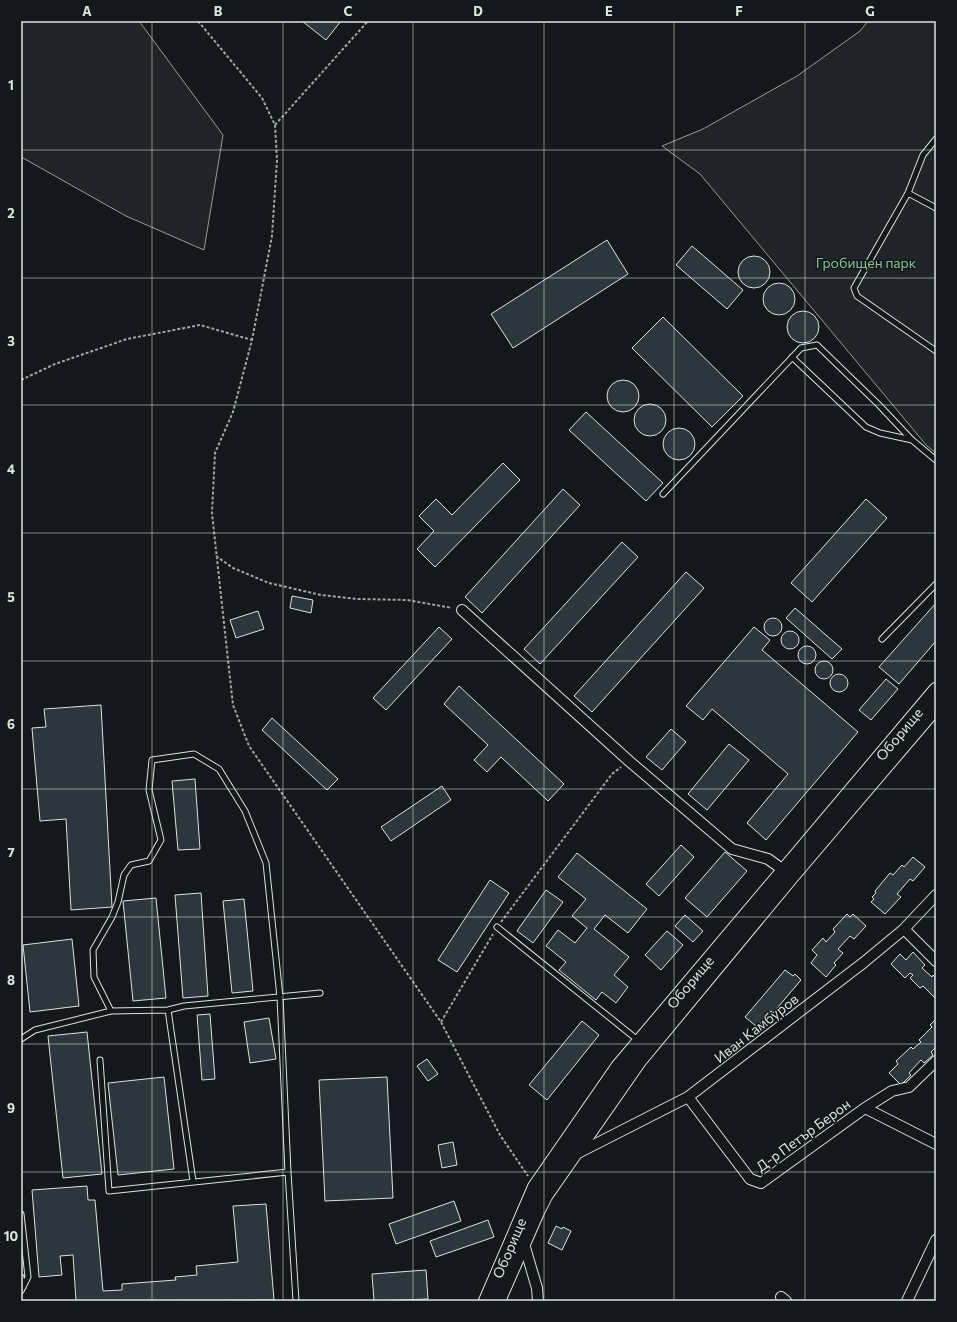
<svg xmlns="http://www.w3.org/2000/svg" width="957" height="1322" viewBox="0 0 957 1322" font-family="Commissioner,sans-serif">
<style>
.green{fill:#202428;stroke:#939e99}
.building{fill:#2c363c;stroke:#d8e6dc}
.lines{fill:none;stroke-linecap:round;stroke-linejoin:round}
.service-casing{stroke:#d8e6dc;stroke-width:7}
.minor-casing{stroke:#d8e6dc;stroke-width:12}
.secondary-casing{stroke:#d8e6dc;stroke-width:16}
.path{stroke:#9da8a2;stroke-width:2;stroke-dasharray:3 2;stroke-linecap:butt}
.service{stroke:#14181c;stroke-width:5}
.minor{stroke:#14181c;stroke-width:10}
.secondary{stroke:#14181c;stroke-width:14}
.grid{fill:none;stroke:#d8e6dc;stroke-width:1;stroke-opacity:0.55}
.labels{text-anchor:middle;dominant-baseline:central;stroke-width:3;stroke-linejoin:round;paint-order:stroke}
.park-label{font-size:14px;fill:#8ac095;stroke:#14181c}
.street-label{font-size:14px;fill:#d8e6dc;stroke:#14181c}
.neatline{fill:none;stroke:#d8e6dc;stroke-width:1.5}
.grid-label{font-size:13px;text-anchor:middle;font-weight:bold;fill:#d8e6dc}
</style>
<rect width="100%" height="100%" fill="#14181c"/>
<path class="green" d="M21 21H139L223 135 204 250 126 216 23 158H21Z
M868 21H936V453L927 446 700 174 662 146 703 129 797 76 860 31Z"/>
<path class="building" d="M302 21H341L326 40Z
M607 240 628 274 513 348 491 314Z
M692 246 743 290 727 309 676 265Z
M738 272a16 16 0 1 1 32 0a16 16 0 1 1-32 0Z
M763 299a16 16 0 1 1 32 0a16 16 0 1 1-32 0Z
M787 327a16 16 0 1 1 32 0a16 16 0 1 1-32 0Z
M663 317 743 396 712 427 632 348Z
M607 396a16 16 0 1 1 32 0a16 16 0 1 1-32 0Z
M634 420a16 16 0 1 1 32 0a16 16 0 1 1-32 0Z
M586 412 663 483 646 501 569 430Z
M663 444a16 16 0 1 1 32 0a16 16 0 1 1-32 0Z
M503 463 520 480 435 567 417 549 434 531 419 516 436 499 452 515Z
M563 489 580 505 482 613 465 597Z
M866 499 887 518 812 602 791 583Z
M622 542 638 557 540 664 524 649Z
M686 572 704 588 592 712 574 696Z
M292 596 313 600 311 613 290 608Z
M936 603V641L899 684 879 667Z
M795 608 842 649 832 659 786 618Z
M258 611 264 629 236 638 230 620Z
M764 627a9 9 0 1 1 18 0a9 9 0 1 1-18 0Z
M439 627 452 639 386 710 373 698Z
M754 627 770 640 762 650 858 732 766 840 747 823 788 774 712 709 703 720 686 706Z
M781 640a9 9 0 1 1 18 0a9 9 0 1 1-18 0Z
M798 655a9 9 0 1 1 18 0a9 9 0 1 1-18 0Z
M815 670a9 9 0 1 1 18 0a9 9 0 1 1-18 0Z
M830 683a9 9 0 1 1 18 0a9 9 0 1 1-18 0Z
M886 679 898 689 871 720 859 710Z
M459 686 564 784 548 801 501 757 487 772 474 760 488 745 444 704Z
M101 705 112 907 71 910 66 819 40 821 32 728 46 727 44 709Z
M272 718 338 779 327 790 262 730Z
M671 729 686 742 662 770 646 757Z
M729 744 749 760 707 810 688 794Z
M195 779 200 849 178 850 172 781Z
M442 786 451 800 391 841 381 827Z
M681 845 694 857 659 896 646 884Z
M725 852 747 871 707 917 685 898Z
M577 853 647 909 628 933 605 915 594 929 629 957 614 975 628 987 616 1003 602 992 596 1000 559 970 566 962 546 946 558 930 575 943 587 928 572 916 586 899 558 877Z
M913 857 925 867 913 881 910 879 897 894 901 897 885 914 871 902 874 899 872 897 876 893 875 891 890 873 893 875 902 865 904 867Z
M490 880 509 893 457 972 438 960Z
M546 890 563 902 533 943 517 931Z
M201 893 208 996 183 998 175 895Z
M156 898 166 998 133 1001 123 901Z
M244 899 253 991 232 993 223 901Z
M847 914 850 917 853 914 866 926 854 939 850 936 838 949 843 953 834 963 836 965 826 977 811 963 817 955 812 950 823 938 826 942 835 932 833 929Z
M685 915 703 931 693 942 675 926Z
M667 931 683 945 661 970 645 955Z
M72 939 79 1006 30 1012 23 945Z
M913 952 925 965 922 968 932 977 933 975 936 978V999L923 986 920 988 910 978 913 975 910 973 905 978 891 964 900 954 906 960Z
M785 970 793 976 795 974 801 980 773 1013 771 1011 757 1027 745 1017Z
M210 1014 215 1079 202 1080 197 1015Z
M269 1018 276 1059 250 1063 244 1022Z
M936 1019V1047L931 1052 933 1055 924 1063 921 1060 909 1073 911 1075 901 1085 889 1073 898 1064 896 1061 911 1047 913 1049 921 1042 919 1040 932 1027 930 1025Z
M582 1021 599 1035 547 1100 529 1085Z
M87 1032 102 1174 63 1178 48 1036Z
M427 1059 438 1074 428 1081 417 1066Z
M164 1077 174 1169 118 1175 108 1083Z
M387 1077 393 1198 325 1201 319 1080Z
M453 1142 457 1165 442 1168 438 1145Z
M87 1186 88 1200H95L103 1291 122 1290V1284L176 1280 175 1277 197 1275 196 1266 238 1262 233 1206 266 1204 274 1300 76 1301 73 1255 60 1256 62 1275 39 1277 32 1190Z
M454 1201 461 1221 396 1244 389 1224Z
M488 1220 494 1237 436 1257 430 1241Z
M556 1226 562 1229 563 1227 571 1231 562 1250 548 1243Z
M426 1270 428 1299 374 1301 372 1274Z"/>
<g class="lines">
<defs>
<path id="service" d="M936 139 923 155 908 193 854 288 857 296 936 351
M908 193 936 208
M792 357 866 427 880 433 912 440
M663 494 801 348 817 345 879 405 912 440 936 460
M882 639 936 584
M497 927 639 1041
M168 1010 193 1181
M111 1011 94 977 93 950 112 917 118 902 124 875 131 865 149 861 161 840 149 790 152 760 194 754 219 769 245 811 266 863 280 997 288 1172 296 1301
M21 1039 35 1030 111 1011 168 1010 184 1006 320 993
M100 1060 109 1191 288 1172
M21 1214 28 1277 21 1291
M21 1277 23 1287"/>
<path id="minor" d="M462 610 629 761 732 849 768 859 789 874
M904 929 936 961
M688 1097 750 1179 761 1183 865 1108 892 1091 909 1087 936 1061
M865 1108 936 1144
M576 1154 688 1097 863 963 904 929 936 895
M524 1244 537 1288 538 1301
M781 1297 786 1301
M907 1301 936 1240"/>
<path id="secondary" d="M486 1301 535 1187 618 1067 936 690
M498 1301 537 1212 545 1196 639 1061 792 876 936 707"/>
</defs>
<use href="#service" class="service-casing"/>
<use href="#minor" class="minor-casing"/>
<use href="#secondary" class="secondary-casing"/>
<path class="path" d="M198 21 262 98 275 125 277 160 272 236 252 340 233 412 215 453 212 513 228 660 233 705 249 746 441 1022 500 1135 528 1176
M275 125 368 21
M21 380 55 364 127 339 200 325 252 340
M216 556 233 568 269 583 321 595 357 599 407 600 452 608
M501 922 612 774 621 767
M441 1022 493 934"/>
<use href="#service" class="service"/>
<use href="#minor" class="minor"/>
<use href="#secondary" class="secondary"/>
</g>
<path class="grid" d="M152 21V1301M283 21V1301M413 21V1301M544 21V1301M674 21V1301M805 21V1301M21 150H936M21 278H936M21 405H936M21 533H936M21 661H936M21 789H936M21 917H936M21 1044H936M21 1172H936"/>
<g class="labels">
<g class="park-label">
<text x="866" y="262">Гробищен парк</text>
</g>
<g class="street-label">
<text transform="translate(899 734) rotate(-50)">Оборище</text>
<text transform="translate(690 982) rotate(-50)">Оборище</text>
<text transform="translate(756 1028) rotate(-38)">Иван Камбуров</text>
<text transform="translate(803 1135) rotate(-36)">Д-р Петър Берон</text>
<text transform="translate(509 1248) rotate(-67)">Оборище</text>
</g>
</g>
<rect width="957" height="1322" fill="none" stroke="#14181c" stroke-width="44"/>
<rect x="22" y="22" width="913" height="1278" class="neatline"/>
<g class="grid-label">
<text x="87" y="16">A</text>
<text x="218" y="16">B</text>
<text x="348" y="16">C</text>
<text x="478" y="16">D</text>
<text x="609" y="16">E</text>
<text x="739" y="16">F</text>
<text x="870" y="16">G</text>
<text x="11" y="90">1</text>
<text x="11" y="218">2</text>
<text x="11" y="346">3</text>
<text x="11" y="474">4</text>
<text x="11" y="602">5</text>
<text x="11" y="729">6</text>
<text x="11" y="857">7</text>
<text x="11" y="985">8</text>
<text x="11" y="1113">9</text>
<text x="11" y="1241">10</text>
</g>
</svg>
